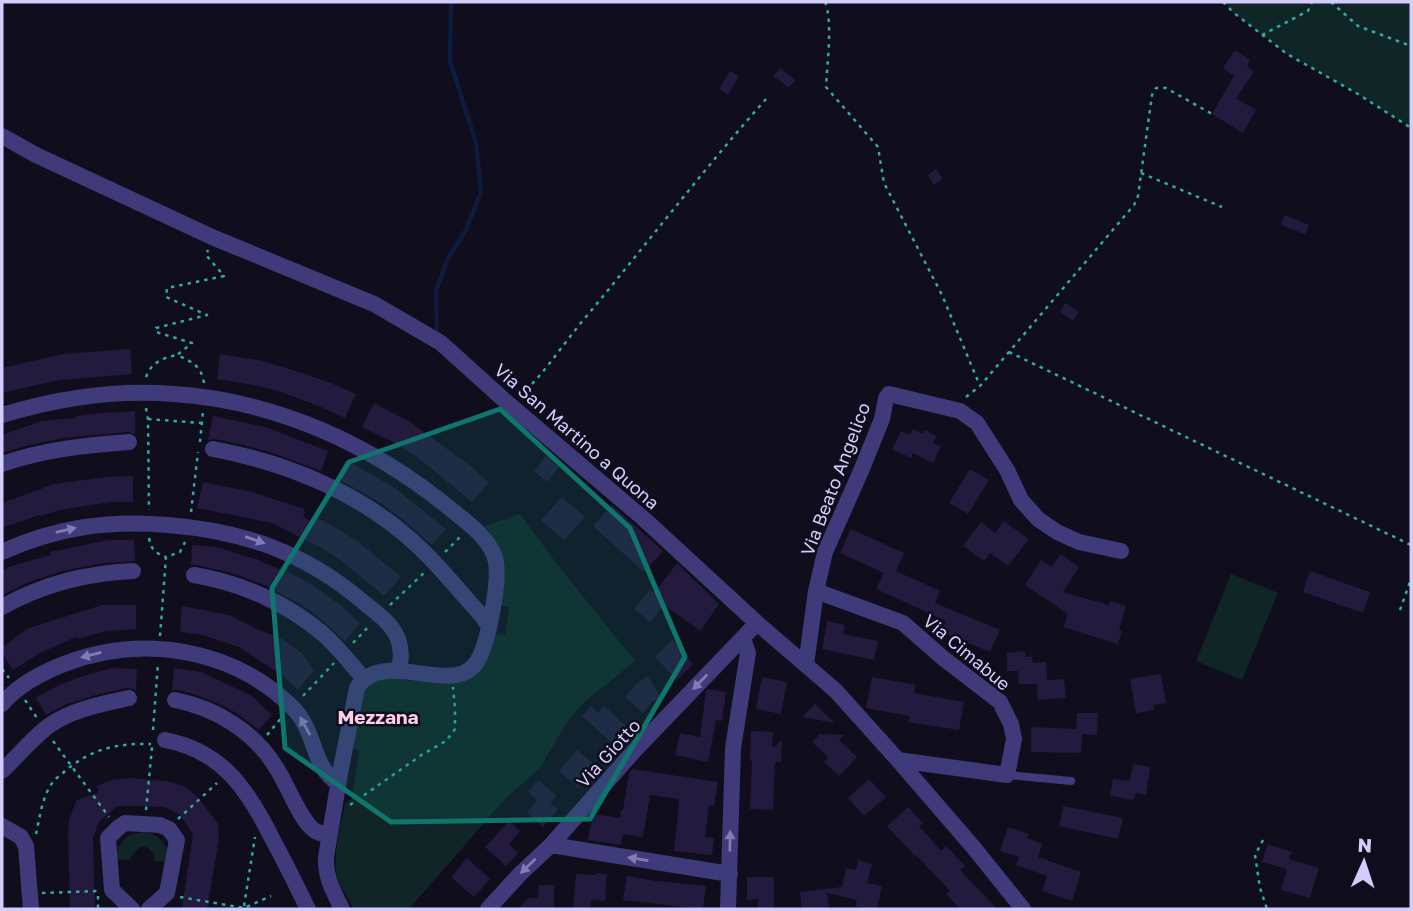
<svg xmlns="http://www.w3.org/2000/svg" width="1413" height="911" viewBox="0 0 1413 911" font-family="'Golos Text',sans-serif">
<style>
.green{fill:#102626}
.lines{fill:none;stroke-linecap:round;stroke-linejoin:round}
.stream{stroke:#0d1c3c;stroke-width:4.5}
.building{fill:#231a3d}
.path{stroke:#34a8a6;stroke-width:2.5;stroke-dasharray:3.5 5;stroke-linecap:butt}
.lane{stroke:#3f3a79;stroke-width:8}
.street{stroke:#3f3a79;stroke-width:16}
.oneway{fill:#827cb4}
.marked{fill:#0f766e;fill-opacity:0.2;stroke:#0f766e;stroke-width:5;stroke-linejoin:round}
.labels{text-anchor:middle;dominant-baseline:central;stroke-width:5;stroke-linejoin:round;paint-order:stroke}
.street-label{font-size:18px;fill:#d3ccfc;stroke:#100d1d}
.neighbourhood-label{font-size:19px;font-weight:bold;fill:#fccee9;stroke:#100d1d}
</style>
<rect width="100%" height="100%" fill="#100d1d"/>
<path class="green" d="M1223 2H1411V128L1358 94 1287 54 1234 13Z
M520 514 557 564 635 661 583 703 567 722 540 768 505 799 409 909H353C350 899 341 890 338 880 331 860 341 824 345 803L352 798 359 752 351 745 362 693 375 681 384 677C432 682 485 701 494 634L505 635 509 607 498 604C504 566 509 559 485 526Z
M1231 574 1278 593 1242 680 1196 661Z
M144 832C162 835 167 845 170 862L155 861C152 842 137 843 130 860L115 859C120 841 124 834 144 832Z"/>
<g class="lines">
<path class="stream" d="M437 333 436 291 448 258 466 230 481 192 476 143 450 61 451 2"/>
</g>
<path class="building" d="M1235 50 1250 60 1247 66 1254 72 1236 98 1256 110 1243 133 1212 114 1234 76 1223 68Z
M780 68 795 80 789 88 773 76Z
M730 71 739 76 728 95 719 89Z
M936 169 943 179 934 185 928 175Z
M1285 215 1309 225 1305 234 1281 225Z
M1065 303 1079 312 1073 321 1060 312Z
M130 349 132 374 59 380 2 393V368L63 354Z
M220 354 258 360 293 370 331 383 356 394 345 418 321 407 278 391 254 385 217 379Z
M374 403 410 422 472 467 489 483 472 502 417 457 395 443 362 427Z
M135 411V434L128 432 63 438 30 445 2 453V435L42 421 76 418V416L104 413Z
M213 416 265 427 328 451 321 471 273 453 244 445 215 439 208 440Z
M913 429 923 434 925 430 936 436 933 443 941 446 933 463 913 453 911 458 892 449 901 431 910 435Z
M546 456 559 467 547 482 534 471Z
M346 460 395 488 446 529 432 545 405 521 381 503 337 478Z
M970 469 989 480 968 514 949 503Z
M133 476V502H111L60 510 40 516 39 515 2 528V503L54 484 106 477Z
M203 482 252 492 305 509 304 511 305 512 303 517 311 521 314 516 338 529 360 543 401 577 384 596 342 561 325 550 272 523 197 508Z
M562 497 585 517 564 540 541 520Z
M612 505 663 551 644 572 593 526Z
M1004 521 1029 539 1008 566 990 553 984 561 963 546 981 522 995 533Z
M851 529 904 553 896 571 940 591 935 603 1000 630 990 652 941 632 946 621 876 589 884 573 840 553Z
M108 540H134L135 561 97 564 63 571 29 582 2 595V571L11 566 51 555 50 552Z
M192 545 216 547 255 559 286 572V571L311 584 339 604 360 623 345 641 315 614 300 604 267 586 232 573 196 565H191Z
M1060 554 1079 567 1063 592 1109 605 1110 601 1126 606 1119 630 1122 631 1118 644 1063 627 1068 614 1025 585 1041 560 1052 567Z
M677 563 719 604 700 631 664 605 650 622 634 609 650 590 654 593Z
M1310 571 1370 592 1363 613 1303 592Z
M102 605H136V629L106 631 77 639 76 637 40 653 13 670 2 653V648L26 629Z
M182 606 229 615 257 629 282 639 302 653 314 670 298 690 283 676 239 647 202 635 180 632Z
M827 621 845 625 843 634 878 641 874 660 822 649Z
M672 640 684 652 683 654 693 664 677 680 655 657Z
M1025 651V657H1032L1033 663 1046 662 1047 680 1064 679 1066 698 1038 700 1037 684H1019L1018 671H1007V653Z
M112 668 137 669 136 690 127 688 96 695 64 705 46 715 36 698 57 686 80 677Z
M174 668 201 672 231 686 252 696 272 715 259 730 239 715 224 706 194 694 178 690H172Z
M1161 674 1166 703 1153 705 1154 710 1136 713 1130 679Z
M648 676 661 698 652 702 643 713 625 697 636 684Z
M762 677 787 682 781 714 756 709Z
M872 677 916 685 914 693 964 702 959 730 908 722 909 716 866 708Z
M708 689 726 692 722 721 716 720 708 762 675 755 680 733 700 737 706 691Z
M815 704 835 723 802 717Z
M591 706 598 713 604 706 628 728 613 744 582 716Z
M1077 713H1098L1097 735 1082 734 1081 753 1031 752V727L1076 729Z
M751 731 773 732 772 747H775L782 739 781 762H775L773 810 750 809 752 761H750Z
M820 734 844 735 839 740 857 757 839 776 824 762 828 757 812 742Z
M577 750 596 766 578 787 559 771Z
M1133 764 1150 767 1146 795 1136 793 1134 800 1110 796 1113 779 1130 781Z
M632 769 718 782 714 806 709 805 705 837 714 838 712 855 674 851 679 801 678 799 650 795 643 837 623 834 621 845 588 840 593 814 620 818 621 810H623L629 773Z
M129 778 166 781 184 786 197 796 218 824 219 839 207 909H182L193 834 179 814 165 807 131 806H117L99 822 93 838 95 909H70L68 833 69 819 77 800 99 792 96 786 112 780Z
M869 779 886 797 864 816 848 798Z
M538 780 557 796 550 803 558 809 543 827 527 813 537 800 528 792Z
M1063 806 1123 818 1118 839 1059 826Z
M908 807 923 823 919 826 941 851 946 846 965 866 960 870 997 909H960L946 894 950 891 916 855 915 856 887 826Z
M509 821 520 831 509 844 518 853 506 866 485 847Z
M1008 827 1029 834 1027 838 1042 844 1038 857 1081 872 1072 901 1042 891 1047 876 1016 865 1019 857 1000 851Z
M1268 844 1292 852 1289 859 1319 868 1310 898 1281 890 1287 869 1262 862Z
M467 858 490 879 474 897 451 877Z
M858 860 872 864 867 883 882 886 877 909H867L855 906 857 900 827 893 829 909H802L800 892 842 887 846 868 856 870Z
M596 873 607 874 605 901 591 900 590 909H573L576 874 596 875Z
M627 876 656 881 706 886 703 909 623 900Z
M747 877H774V909H758V899L747 900Z
M539 885H554V909H518L528 898H538Z"/>
<g class="lines">
<path class="path" d="M825 2C833 21 827 65 826 87L878 147 884 183 942 295 980 386
M1223 2 1234 13 1287 54 1358 94 1411 128
M1331 2 1358 26 1411 46
M1262 35 1308 11 1312 2
M1141 173 1222 207
M1009 352 1411 545
M146 377C151 363 162 358 177 355
M204 383C201 365 192 362 177 355L192 343 156 332V328L207 315 166 297 167 288 224 276 206 255 208 250
M520 396C545 373 563 344 585 318 646 245 703 170 766 99
M966 397 980 386 1134 205 1138 196 1152 95 1156 88H1166L1212 114
M146 408 148 419 149 510
M148 419 202 423
M200 442 203 411
M191 512 198 452
M149 538C151 549 155 553 166 557
M445 552 460 537
M390 605 426 571
M1400 610 1411 579
M160 636 166 557 180 552 185 542
M353 643 370 625
M2 669 9 678
M303 696 334 663
M25 700 37 718
M153 730 158 663
M267 735 283 716
M53 741 109 817
M350 805 423 754 446 741 455 729V708L453 687
M146 810 152 747
M178 819 217 783
M36 834C40 817 42 796 53 782 56 778 61 775 65 771 91 749 117 743 151 744
M1263 840 1255 855 1260 888 1267 909
M42 893 98 891
M98 896V909
M180 897 244 908 271 896
M244 906 255 837"/>
<path class="lane" d="M1007 775 1071 781"/>
<path class="street" d="M2 136 36 155 212 237 374 304 441 343 503 399 644 519 757 623 836 691 898 760 974 848 1023 909
M2 415C58 398 115 389 174 394 278 401 373 445 453 511 468 523 489 538 495 558 501 578 489 636 480 656 460 704 384 644 357 688L341 768 326 857C325 877 333 891 342 909
M213 449C288 463 364 494 420 548 442 569 461 593 482 616L488 625
M2 464C43 450 85 445 129 442
M2 552C57 527 108 520 168 525 243 531 304 552 362 601 388 622 407 634 399 671
M194 575C241 583 287 603 323 634 338 647 351 664 364 679
M816 591 903 623 943 658 1000 702 1011 724 1014 739 1007 775 898 760
M2 607C43 584 86 573 133 571
M806 665 816 591 825 552 861 471 882 419 886 398 889 394 960 411 977 423 1007 470 1021 500 1038 519 1057 532 1079 542 1121 551
M175 700C216 708 255 732 277 769 287 784 300 820 314 830 318 833 324 834 329 836
M2 704C18 685 41 673 64 664 142 634 232 648 292 707 317 731 311 767 338 783
M165 740C224 751 249 792 274 842 286 864 297 887 308 909
M2 771C18 756 32 738 50 725 73 709 102 704 129 698
M2 826 21 837 26 846 31 909
M551 845 730 874
M132 909 112 890 108 838 118 828 125 823 160 825 169 829 177 840 167 893 149 909
M488 909 520 874 551 845 634 751 757 623
M728 909 733 748 748 653 743 638"/>
</g>
<defs><path id="oneway-solid" d="M-6-.8H1V-3.2L6.5 0L1 3.2V.8H-6Z" transform="scale(1.75)"/></defs>
<g class="oneway">
<use href="#oneway-solid" transform="translate(66 530) rotate(-13)"/>
<use href="#oneway-solid" transform="translate(255 540) rotate(19)"/>
<use href="#oneway-solid" transform="translate(91 655) rotate(166)"/>
<use href="#oneway-solid" transform="translate(700 682) rotate(134)"/>
<use href="#oneway-solid" transform="translate(305 726) rotate(-119)"/>
<use href="#oneway-solid" transform="translate(730 841) rotate(-89)"/>
<use href="#oneway-solid" transform="translate(638 859) rotate(-171)"/>
<use href="#oneway-solid" transform="translate(528 866) rotate(136)"/>
</g>
<path class="marked" d="M500 409 630 528 685 657 590 819 391 822 285 748 272 588 349 462Z"/>
<g class="labels">
<g class="street-label">
<text transform="translate(577 436) rotate(41)">Via San Martino a Quona</text>
<text transform="translate(835 479) rotate(-69)">Via Beato Angelico</text>
<text transform="translate(967 652) rotate(40)">Via Cimabue</text>
<text transform="translate(608 753) rotate(-48)">Via Giotto</text>
</g>
<g class="neighbourhood-label">
<text x="378" y="716">Mezzana</text>
</g>
</g>
<rect width="1413" height="911" fill="none" stroke="#d3ccfc" stroke-width="7"/>
<g transform="translate(1364 862) rotate(3)" stroke="#100d1d" stroke-width="5" paint-order="stroke">
<path d="M0-5L12 26L0 18L-12 26Z" fill="#d3ccfc"/>
<text y="-10" font-size="19" font-weight="bold" text-anchor="middle" fill="#d3ccfc">N</text>
</g>
</svg>
